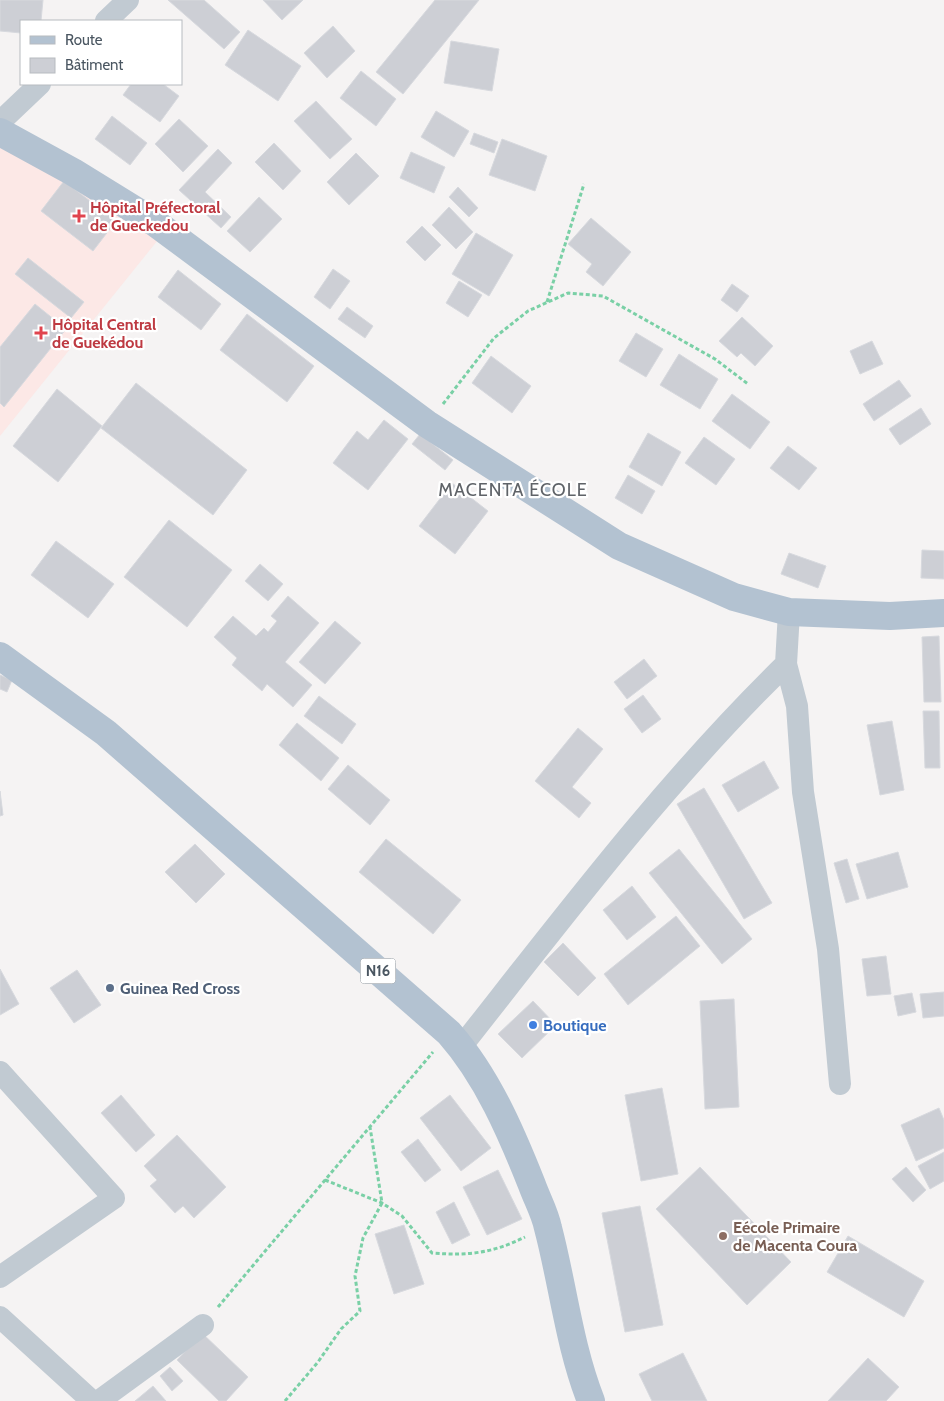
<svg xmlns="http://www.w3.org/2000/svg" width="944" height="1401" viewBox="0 0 944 1401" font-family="Cabin,sans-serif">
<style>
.medical{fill:#fce8e6}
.building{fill:#cdcfd5;stroke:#d7d9de}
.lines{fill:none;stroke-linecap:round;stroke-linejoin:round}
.path{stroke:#7ad0a6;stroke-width:3;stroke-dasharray:4 2.5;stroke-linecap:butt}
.minor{stroke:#c1cad2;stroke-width:22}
.primary{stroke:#b3c2d1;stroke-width:28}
.health-dot{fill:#e0444e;stroke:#fff;stroke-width:2}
.service-dot{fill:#5c6f8a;stroke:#fff;stroke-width:2}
.shop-dot{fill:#3f7fe0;stroke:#fff;stroke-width:2}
.education-dot{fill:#8d6e63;stroke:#fff;stroke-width:2}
.labels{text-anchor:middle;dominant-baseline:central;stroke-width:4.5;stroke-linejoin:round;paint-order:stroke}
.shield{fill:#fff;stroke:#808990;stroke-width:1}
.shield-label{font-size:15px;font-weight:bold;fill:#4a5661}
.health-label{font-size:16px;font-weight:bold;fill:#be3a42;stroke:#fff;text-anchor:start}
.service-label{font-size:16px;font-weight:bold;fill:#4e5e75;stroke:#fff;text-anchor:start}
.shop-label{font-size:16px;font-weight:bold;fill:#366cbe;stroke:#fff;text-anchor:start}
.education-label{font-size:16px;font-weight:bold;fill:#785e54;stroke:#fff;text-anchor:start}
.neighbourhood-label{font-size:18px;letter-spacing:1px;fill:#5f6368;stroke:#fff}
</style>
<rect width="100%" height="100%" fill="#f5f3f3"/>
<path class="medical" d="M0 132 166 230 0 436Z"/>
<path class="building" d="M0 0H43L41 21H21V33L0 31Z
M168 0H204L240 32 224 49Z
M263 0H303L282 20Z
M435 0H479L403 94 376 72Z
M333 26 355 51 327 78 304 53Z
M248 30 301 66 278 101 225 65Z
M451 41 499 49 492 91 444 83Z
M361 71 396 99 376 126 340 98Z
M131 84H163L179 96 160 122 123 95Z
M316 101 352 139 330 159 294 121Z
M436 111 469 131 454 157 421 137Z
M112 116 147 143 130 165 95 139Z
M179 119 208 146 183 172 155 144Z
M474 133 498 142 494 153 470 144Z
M502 139 547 156 535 191 489 175Z
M274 143 301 171 283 190 255 162Z
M218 149 232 163 205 192 231 217 221 228 179 190Z
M411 152 445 167 434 193 400 178Z
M356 153 379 176 349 205 327 182Z
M64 181 116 221 93 251 41 211Z
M458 187 478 208 469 217 449 197Z
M259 197 282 219 250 252 227 231Z
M449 207 473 232 456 249 432 225Z
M591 218 631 252 603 286 586 272 592 264 568 244Z
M422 226 441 245 425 261 406 242Z
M476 233 513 255 489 296 452 274Z
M28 258 84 302 71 318 15 274Z
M333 269 350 281 330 309 314 297Z
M178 270 221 304 201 330 158 297Z
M459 281 482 295 468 317 446 303Z
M732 284 749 296 737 312 721 300Z
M35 304 66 329 4 407 0 403V347Z
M347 307 373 326 365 338 338 319Z
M247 314 314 366 287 402 220 350Z
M742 317 773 346 755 366 741 353 737 357 719 341Z
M636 333 663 349 646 377 619 361Z
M872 341 883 364 860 374 850 351Z
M679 354 718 379 700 409 660 385Z
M491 356 531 386 512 413 472 383Z
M899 380 911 396 874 421 863 404Z
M136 383 247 470 213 515 101 428Z
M57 389 102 426 58 482 13 446Z
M732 394 770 422 750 449 712 421Z
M921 408 931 424 900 445 889 429Z
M384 420 408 439 368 490 333 463 357 431 368 440Z
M648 433 681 452 662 486 629 467Z
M420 434 453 460 445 470 412 444Z
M704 437 735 459 716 485 685 463Z
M788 446 817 468 799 490 770 468Z
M628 475 655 491 642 514 615 498Z
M452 483 488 511 455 554 419 526Z
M169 520 232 570 187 627 124 577Z
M56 541 114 584 88 618 31 575Z
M922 550 944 551V579L921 578Z
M789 553 826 566 818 588 781 574Z
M260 564 283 584 268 601 245 581Z
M288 596 319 623 285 662 312 685 293 707 267 684 262 691 232 665 237 658 214 637 233 616 256 636 264 628 268 632 277 621 271 616Z
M335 621 361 643 325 684 299 662Z
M939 636 941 702H924L922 637Z
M644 659 657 676 627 699 614 682Z
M0 675 12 680 7 692 0 689Z
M643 695 661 719 642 733 624 709Z
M319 696 356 724 342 744 304 716Z
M923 711H939L940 768H925Z
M892 721 904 790 880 795 867 725Z
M297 723 339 758 321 781 279 745Z
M578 728 603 749 572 787 591 803 579 818 535 781Z
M764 761 779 788 738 812 722 785Z
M348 765 390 800 370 825 328 789Z
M704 788 772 903 744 919 677 804Z
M0 791 3 815 0 816Z
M386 839 461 900 433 934 359 872Z
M195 844 225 874 196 903 165 872Z
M679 849 752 939 722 964 649 873Z
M898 852 908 887 867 899 856 864Z
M847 859 859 899 846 903 834 863Z
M632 886 656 917 627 940 603 910Z
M676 916 700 946 628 1005 604 974Z
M563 943 596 978 578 996 544 962Z
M886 956 891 994 867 996 862 959Z
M0 969 19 1004 0 1015Z
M77 970 101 1005 74 1023 50 988Z
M944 992V1016L923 1018 920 994Z
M912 993 916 1012 898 1016 894 996Z
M734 999 739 1107 705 1109 700 1001Z
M533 1001 556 1025 522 1058 498 1034Z
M662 1088 678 1174 641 1181 625 1095Z
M121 1095 155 1135 136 1152 101 1113Z
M450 1095 491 1148 461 1171 420 1118Z
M939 1108 944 1120V1148L916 1161 901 1125Z
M177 1135 226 1187 194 1218 183 1206 175 1213 150 1186 157 1180 144 1166Z
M418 1139 441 1170 425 1182 401 1152Z
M944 1152V1181L930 1189 918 1166Z
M700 1167 791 1262 747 1305 656 1209Z
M906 1167 926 1190 913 1202 892 1179Z
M498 1170 522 1219 487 1235 463 1187Z
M454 1202 470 1235 452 1244 436 1212Z
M640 1206 663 1325 625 1332 602 1213Z
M404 1225 424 1284 394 1294 375 1234Z
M848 1236 924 1281 904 1317 827 1272Z
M202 1333 248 1377 226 1401H219L177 1360Z
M683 1353 707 1401H652L639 1374Z
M868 1358 899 1387 886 1401H828Z
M170 1367 183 1381 172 1391 160 1376Z
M153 1386 166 1401H135Z"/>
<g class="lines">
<path class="path" d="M547 302 584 184
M443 404 494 338 528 311 568 293 603 296 715 359 748 384
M325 1180 382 1203 402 1216 432 1253C468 1256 493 1253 525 1237
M218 1307 433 1052
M285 1401 318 1362 341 1329 360 1311 355 1276 363 1238 382 1203 370 1127"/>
<path class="minor" d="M106 21 128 0
M0 122 40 84
M786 664 797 706 803 792 828 949 840 1084
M461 1047C565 915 666 781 786 664L789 612
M0 1072 114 1198 0 1277
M0 1317 92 1401
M99 1401 203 1325"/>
<path class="primary" d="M0 132 73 172 154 222 427 424 619 546 734 597 789 612 890 616 944 613
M0 656 106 733 449 1033C487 1076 511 1132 532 1185 537 1199 545 1213 548 1228 563 1285 569 1345 591 1401"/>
</g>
<g class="health-dot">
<path d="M76.5 208.5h5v5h5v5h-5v5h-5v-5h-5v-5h5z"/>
<path d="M38.5 325.5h5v5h5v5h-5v5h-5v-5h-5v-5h5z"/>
</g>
<circle class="service-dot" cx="110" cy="988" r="5"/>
<circle class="shop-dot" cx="533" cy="1025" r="5"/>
<circle class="education-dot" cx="723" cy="1236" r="5"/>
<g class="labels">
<rect class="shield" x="360.5" y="958.5" width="35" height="25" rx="4"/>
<g class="shield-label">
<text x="378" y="971">N16</text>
</g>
<g class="health-label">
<text x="90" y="207">Hôpital Préfectoral<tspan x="90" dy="18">de Gueckedou</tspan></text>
<text x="52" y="324">Hôpital Central<tspan x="52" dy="18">de Guekédou</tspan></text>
</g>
<g class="service-label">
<text x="120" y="988">Guinea Red Cross</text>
</g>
<g class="shop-label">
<text x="543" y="1025">Boutique</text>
</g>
<g class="education-label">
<text x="733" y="1227">Eécole Primaire<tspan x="733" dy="18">de Macenta Coura</tspan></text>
</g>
<g class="neighbourhood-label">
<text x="513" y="490">MACENTA ÉCOLE</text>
</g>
</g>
<rect x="20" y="20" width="162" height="65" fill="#ffffff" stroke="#b7bbc0"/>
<rect x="30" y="36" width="25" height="8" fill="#b3c2d1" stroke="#b7bbc0"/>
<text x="65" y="45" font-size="15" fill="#4a5661">Route</text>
<rect x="30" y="58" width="25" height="15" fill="#cdcfd5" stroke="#b7bbc0"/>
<text x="65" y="70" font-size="15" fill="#4a5661">Bâtiment</text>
</svg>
